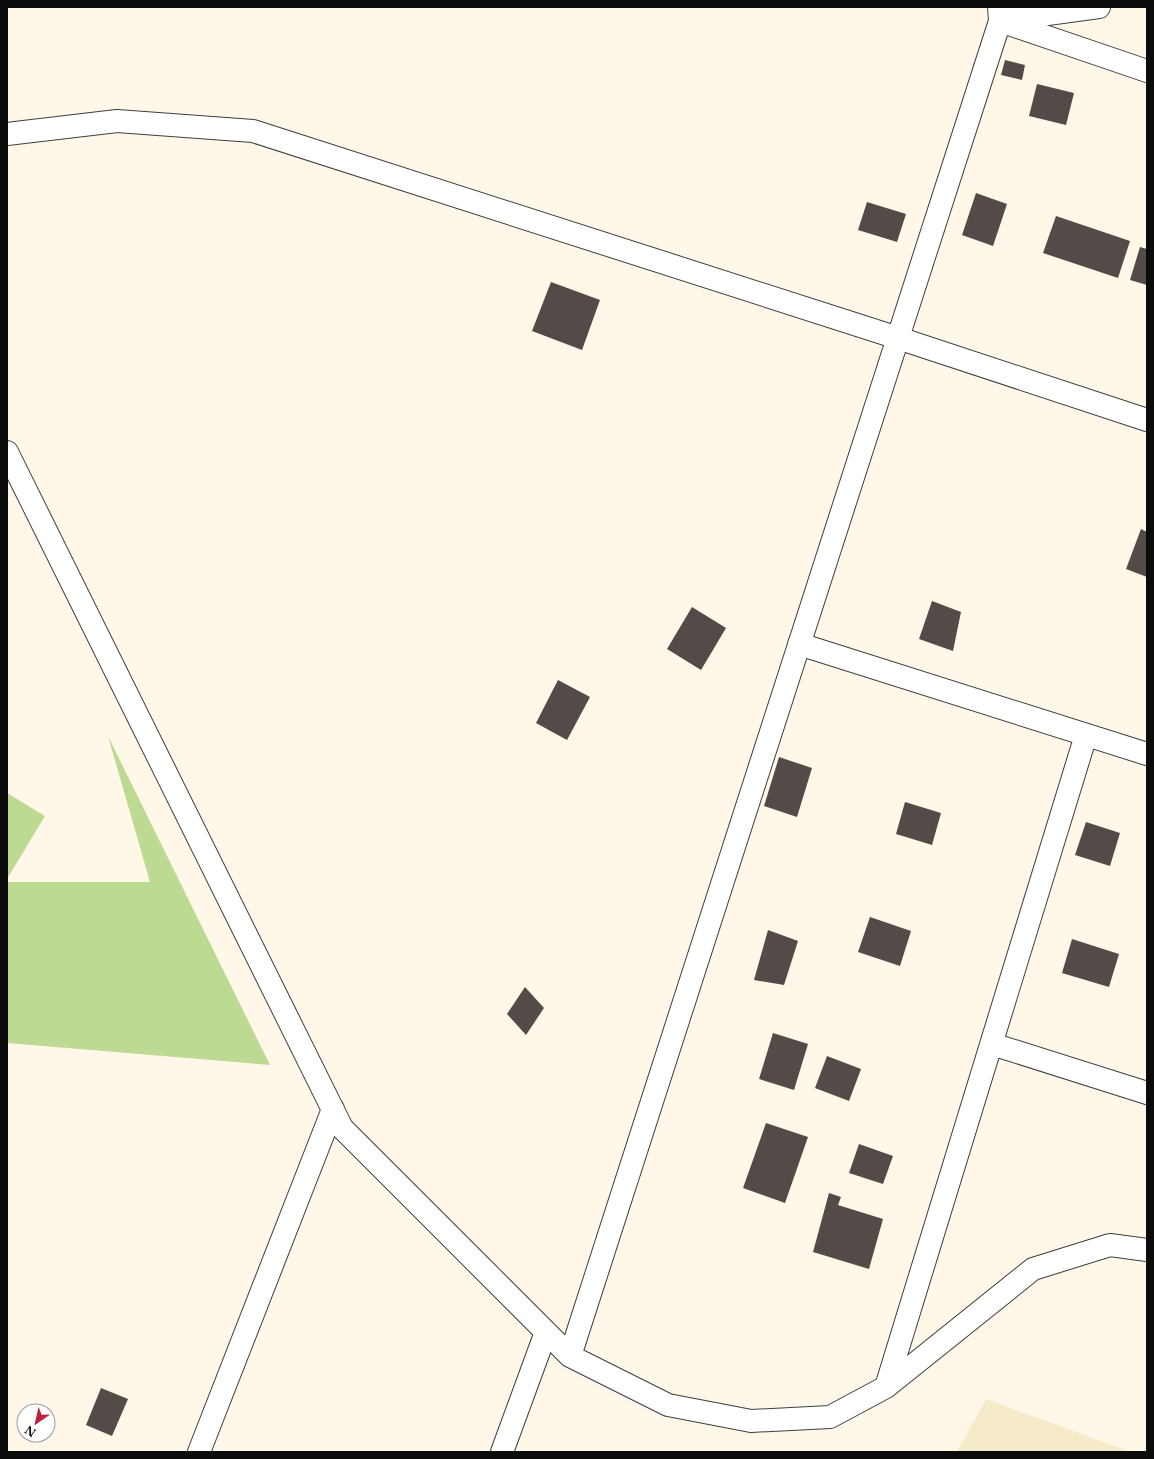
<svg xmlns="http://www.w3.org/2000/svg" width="1154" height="1459" viewBox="0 0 1154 1459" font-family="'Libre Baskerville',serif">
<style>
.farmland{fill:#f5ebc9}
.forest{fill:#bcda92}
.building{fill:#544a47}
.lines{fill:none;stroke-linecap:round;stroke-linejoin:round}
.minor-casing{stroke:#3e3e3e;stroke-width:24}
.minor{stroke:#fff;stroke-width:22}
</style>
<rect width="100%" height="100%" fill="#fff8e9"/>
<path class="farmland" d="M986 1399 1131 1452H957Z"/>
<path class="forest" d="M108 736 270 1065 7 1043V882H150Z
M7 793 45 816 7 879Z"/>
<path class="building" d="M1005 60 1025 65 1022 80 1001 75Z
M1037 84 1074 93 1066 125 1029 116Z
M976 193 1007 204 993 246 962 235Z
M867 202 906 214 897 242 858 230Z
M1056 216 1130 241 1118 278 1043 253Z
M1140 247 1147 249V285L1130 280Z
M551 282 600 300 582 350 532 331Z
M1141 529 1147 532V577L1126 569Z
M932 601 961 612 953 651 919 639Z
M692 607 726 628 701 670 667 649Z
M558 680 590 697 567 740 536 723Z
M779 757 812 768 797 817 764 806Z
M905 802 941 813 932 845 896 834Z
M1086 822 1120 833 1110 866 1075 855Z
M870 917 911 931 900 966 858 952Z
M768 930 798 941 784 985 754 980Z
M1072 939 1119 954 1109 987 1062 973Z
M525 987 544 1008 526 1035 507 1014Z
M773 1033 808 1044 794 1090 759 1079Z
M827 1056 861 1069 849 1101 815 1088Z
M766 1123 808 1137 785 1203 743 1188Z
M859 1144 893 1156 883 1184 849 1173Z
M829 1193 841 1197 838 1205 883 1219 869 1269 813 1252Z
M101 1388 128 1399 112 1436 86 1425Z"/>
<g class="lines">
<defs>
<path id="minor" d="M1005 20 1099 7
M1000 21 1147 71
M7 134 117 121 253 131 898 338 1147 420
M7 452 342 1128 570 1356 668 1405 751 1421 830 1417 886 1387 1033 1269 1110 1245 1147 1250
M799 644 1147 754
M992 1044 1147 1093
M570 1356 1000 21 999 7
M886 1387 1086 735
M199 1452 333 1109
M502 1452 546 1332"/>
</defs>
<use href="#minor" class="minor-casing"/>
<use href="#minor" class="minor"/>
</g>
<rect width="1154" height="1459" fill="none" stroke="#0b0b0b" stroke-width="16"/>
<g transform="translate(36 1423) rotate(214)"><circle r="19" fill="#ffffff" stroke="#9d9d9d"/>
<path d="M0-3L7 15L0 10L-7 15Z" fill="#bd213e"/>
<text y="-6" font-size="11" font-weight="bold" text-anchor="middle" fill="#0b0b0b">N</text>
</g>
</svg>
